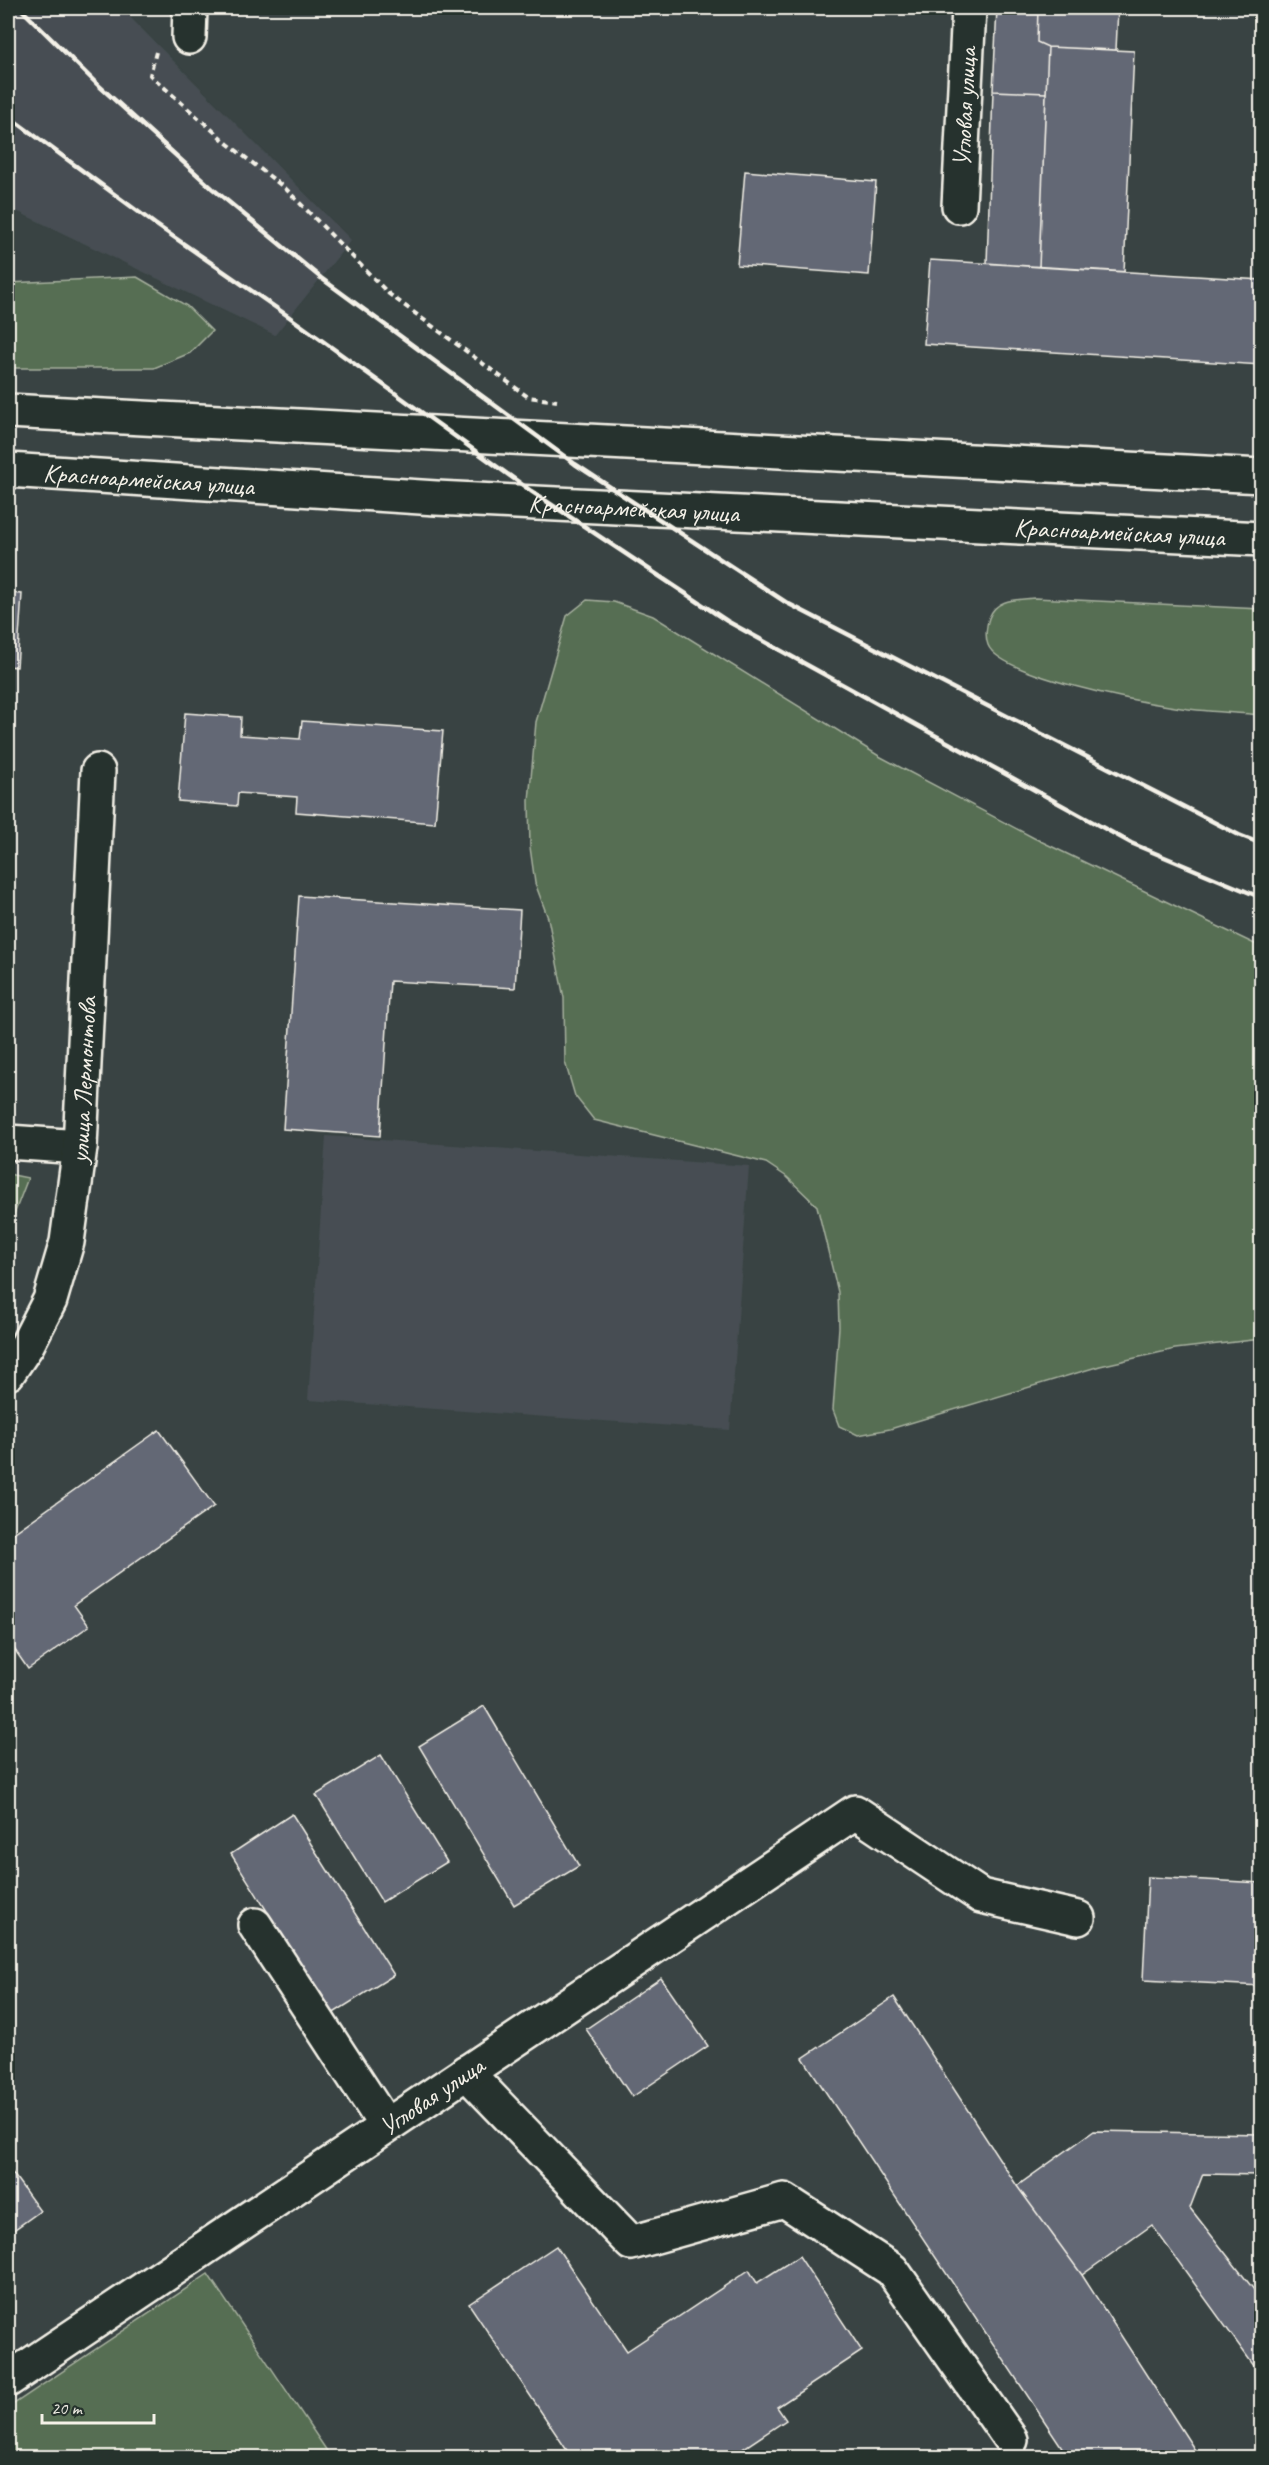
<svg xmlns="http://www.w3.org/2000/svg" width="1269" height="2465" viewBox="0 0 1269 2465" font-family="Caveat,sans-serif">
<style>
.built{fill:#464e52}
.green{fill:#576e53;stroke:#a6b09e;stroke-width:1.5}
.building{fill:#646875;stroke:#f4f1e8;stroke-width:1.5}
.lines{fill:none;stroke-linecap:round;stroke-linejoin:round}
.minor-casing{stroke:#f4f1e8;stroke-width:38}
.major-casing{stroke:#f4f1e8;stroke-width:38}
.path{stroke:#f4f1e8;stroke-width:4;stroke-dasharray:6 4.5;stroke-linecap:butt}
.minor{stroke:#26332d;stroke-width:33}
.major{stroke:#26332d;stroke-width:33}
.rail{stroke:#f4f1e8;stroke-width:4.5}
.labels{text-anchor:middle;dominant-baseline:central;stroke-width:4.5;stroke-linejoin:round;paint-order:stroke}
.street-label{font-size:26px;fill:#f4f1e8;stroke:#26332d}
</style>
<rect width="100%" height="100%" fill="#394343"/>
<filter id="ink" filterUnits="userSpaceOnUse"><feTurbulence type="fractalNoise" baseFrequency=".0167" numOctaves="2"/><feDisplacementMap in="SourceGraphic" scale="12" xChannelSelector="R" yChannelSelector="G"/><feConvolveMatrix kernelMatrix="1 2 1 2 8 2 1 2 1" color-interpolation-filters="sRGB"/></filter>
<g filter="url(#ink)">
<path class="built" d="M8 8H121L351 240 275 335 8 207Z
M326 1136 749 1166 730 1430 308 1400Z"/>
<path class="green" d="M137 277 187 306 212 331 190 353 154 368H8V283Z
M1035 598 1261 609V715C1233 712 1203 712 1175 707 1141 702 1000 676 988 645 985 638 986 626 989 618 996 598 1017 600 1035 598Z
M587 600 614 602 653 616 879 756 1034 838 1261 947V1339L1175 1349 1100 1366 890 1429 858 1435 839 1426 833 1410 839 1327 838 1292 817 1206 787 1177 766 1163 594 1120 575 1096 565 1062 564 998 548 918 535 883 530 847 529 801 536 722 567 616Z
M8 1174 28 1178 8 1230Z
M208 2274 331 2457H8V2408Z"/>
<path class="building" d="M997 8H1038L1037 42 1048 47 1046 93 993 91Z
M1038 8H1118L1116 50 1048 47 1037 42Z
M1048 47 1134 51 1124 272 1039 267Z
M993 91 1046 93 1039 267 987 263Z
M745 171 876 182 869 275 737 265Z
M930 260 1262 280V365L924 344Z
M8 593 22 594 17 667 8 666Z
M185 713 241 717 240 735 300 739 302 721 443 731 435 823 296 812 297 797 238 793 237 806 178 801Z
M299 896 520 910 515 988 390 981 380 1136 283 1129Z
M159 1430 214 1506 74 1605 89 1626 28 1669 8 1640V1537Z
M484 1706 579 1866 514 1905 419 1746Z
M381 1755 447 1862 382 1902 316 1795Z
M292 1814 394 1975 332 2014 231 1854Z
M1148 1877 1262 1883V1986L1143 1980Z
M661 1978 708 2046 632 2097 586 2029Z
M894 1997 1017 2186 1082 2275 1200 2458H1069L803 2058Z
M1094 2131 1262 2134V2175L1203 2174 1190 2208 1262 2300V2377L1152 2225 1082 2275 1017 2186Z
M8 2167 40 2211 8 2234Z
M556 2246 627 2351 749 2270 757 2283 799 2256 862 2351 777 2407 786 2420 729 2458H572L469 2304Z"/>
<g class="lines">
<defs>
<g id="minor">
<path d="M189 37 190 8"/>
<path id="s1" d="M959 206 969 8"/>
<path d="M8 1142 80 1147"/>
<path id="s2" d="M8 1373 27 1345 50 1300 67 1242 80 1147 98 771"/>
<path d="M255 1925 386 2126"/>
<path d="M466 2072 631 2243 784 2200 892 2270 1011 2440"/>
<path id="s3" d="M8 2380 855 1812 981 1896 1078 1918"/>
</g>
<g id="major">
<path d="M8 411 1262 476"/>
<path id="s4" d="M8 470 436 498 1262 539"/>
</g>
</defs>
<use href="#minor" class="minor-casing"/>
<use href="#major" class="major-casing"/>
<path class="path" d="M156 52 150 75 228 144 286 189 389 294 528 397 557 401"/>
<use href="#minor" class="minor"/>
<use href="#major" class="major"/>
<path class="rail" d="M20 8 96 83 213 189 321 278 575 464 787 603 1239 835 1262 844
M8 116 155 224 288 316 531 491 727 621 1131 843 1262 898"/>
</g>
</g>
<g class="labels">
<g class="street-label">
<text stroke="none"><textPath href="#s1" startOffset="99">Угловая улица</textPath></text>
<text stroke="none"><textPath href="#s4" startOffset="141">Красноармейская улица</textPath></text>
<text stroke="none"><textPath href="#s4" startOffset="627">Красноармейская улица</textPath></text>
<text stroke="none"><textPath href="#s4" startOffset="1113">Красноармейская улица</textPath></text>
<text stroke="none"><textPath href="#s2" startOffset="308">улица Лермонтова</textPath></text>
<text stroke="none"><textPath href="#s3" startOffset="510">Угловая улица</textPath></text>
</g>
</g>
<rect width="1269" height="2465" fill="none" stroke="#26332d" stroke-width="30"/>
<rect x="15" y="15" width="1239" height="2435" fill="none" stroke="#f4f1e8" stroke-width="2" filter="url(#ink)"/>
<path d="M42 2414v9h112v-9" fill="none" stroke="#f4f1e8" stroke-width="3"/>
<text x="51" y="2414" font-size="18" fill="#f4f1e8" stroke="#26332d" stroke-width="4.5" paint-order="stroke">20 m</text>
</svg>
